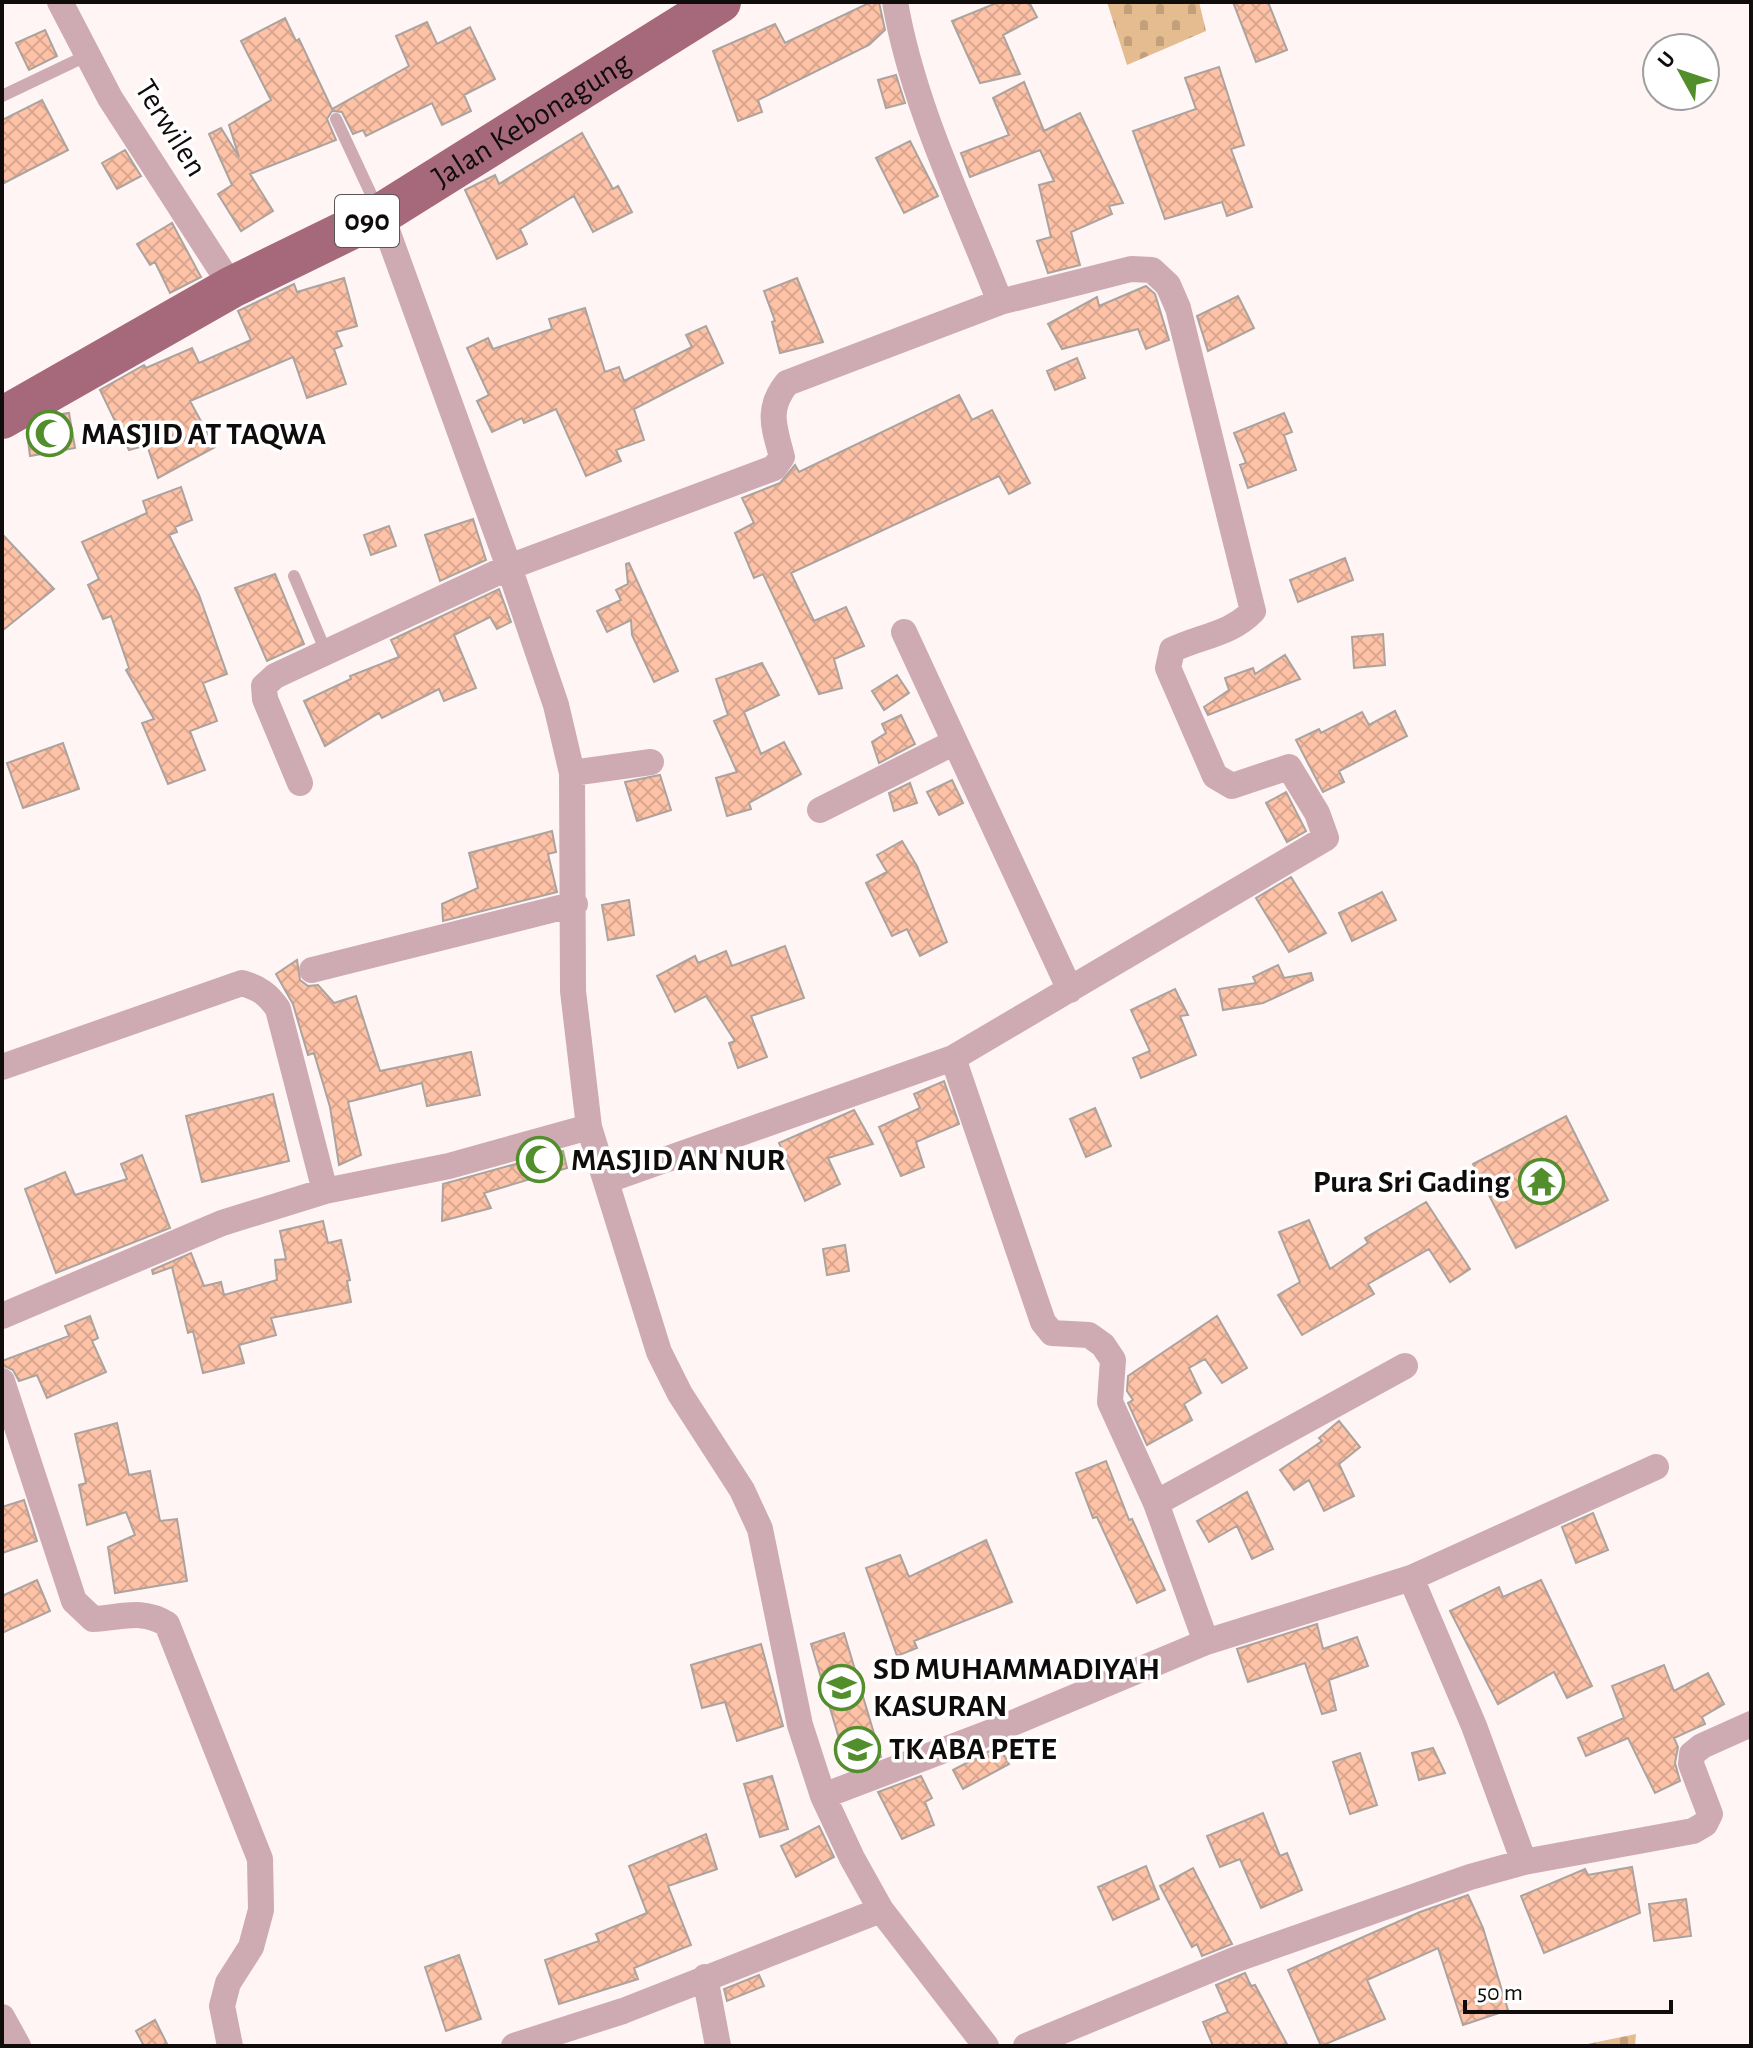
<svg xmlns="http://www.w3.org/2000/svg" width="1753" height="2048" viewBox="0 0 1753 2048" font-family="'Alegreya Sans',sans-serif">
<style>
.cemetery{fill:url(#cemetery-stones)}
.building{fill:url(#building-cross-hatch);stroke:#aca39e;stroke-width:2}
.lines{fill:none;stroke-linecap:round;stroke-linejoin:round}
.service{stroke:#ceaab3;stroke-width:12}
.minor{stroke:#ceaab3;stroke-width:26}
.primary{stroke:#a6687b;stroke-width:42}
.labels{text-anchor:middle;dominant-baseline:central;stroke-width:7;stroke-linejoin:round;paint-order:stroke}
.shield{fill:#fff;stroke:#585555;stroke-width:2}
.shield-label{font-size:30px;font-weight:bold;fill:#100c0c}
.street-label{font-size:32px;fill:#100c0c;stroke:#fff}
.poi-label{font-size:32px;font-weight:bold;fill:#100c0c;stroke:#fff;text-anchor:start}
</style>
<defs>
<pattern id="cemetery-stones" width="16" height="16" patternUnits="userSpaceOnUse" patternTransform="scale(2)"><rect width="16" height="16" fill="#e5bb90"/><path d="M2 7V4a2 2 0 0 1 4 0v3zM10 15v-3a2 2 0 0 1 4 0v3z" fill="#c3a07b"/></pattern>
<pattern id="building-cross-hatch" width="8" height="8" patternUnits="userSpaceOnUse" patternTransform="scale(2)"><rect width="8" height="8" fill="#fec2a7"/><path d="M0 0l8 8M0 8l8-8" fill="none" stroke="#d9a68f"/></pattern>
</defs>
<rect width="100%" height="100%" fill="#fef5f4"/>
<path class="cemetery" d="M1107 2H1199L1206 31 1127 65Z
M1636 2034 1635 2046H1578Z"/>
<path class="building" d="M871 2H879L885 30 869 45 758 100 762 112 738 121 713 51 775 24 785 43Z
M999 2H1029L1037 17 1003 35 1020 74 980 83 952 21Z
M1233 2H1268L1287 50 1256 62Z
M285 18 296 41 299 39 332 109 409 66 396 36 427 22 437 44 470 27 495 79 464 95 471 111 442 125 432 103 366 136 363 130 353 134 342 112 332 111 327 119 336 140 250 174 273 211 241 231 218 194 232 185 209 134 221 128 239 157 229 125 271 100 241 41Z
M45 30 57 56 29 70 16 43Z
M1219 67 1244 145 1231 149 1252 207 1227 216 1222 202 1165 219 1133 131 1196 109 1185 78Z
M896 75 905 103 886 108 878 80Z
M1024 82 1044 131 1080 113 1123 203 1109 206 1112 214 1071 232 1080 265 1048 273 1037 241 1051 237 1039 185 1054 181 1040 150 970 177 961 153 1009 135 993 98Z
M42 100 68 150 2 184V120Z
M582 133 613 189 618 186 632 212 593 232 574 196 520 229 527 244 497 259 465 190 495 175 499 184Z
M910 141 938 196 904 213 876 158Z
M125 150 141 176 117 189 102 163Z
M172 223 201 277 170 293 155 262 150 265 137 244Z
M344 278 357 326 336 332 342 346 334 349 346 384 307 398 293 357 190 401 215 447 158 478 147 445 129 450 100 390 144 365 146 368 192 348 199 363 251 340 238 311 294 284 297 292Z
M797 278 823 342 780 353 772 322 775 321 764 291Z
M1146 286 1155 294 1169 340 1146 349 1138 329 1062 349 1048 324 1097 297 1099 306Z
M1238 296 1254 328 1208 351 1197 316Z
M585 308 605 372 619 367 624 381 692 347 686 335 706 326 723 363 634 409 644 440 616 450 621 461 586 476 556 409 524 423 522 418 492 432 477 401 489 395 467 348 488 338 493 349 552 329 549 319Z
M1077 358 1085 378 1055 390 1047 371Z
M959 395 972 420 992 410 1030 483 1009 494 999 476 791 573 814 621 846 607 864 646 834 659 842 688 819 694 763 574 754 578 735 533 754 523 742 498 780 483 795 465 799 472Z
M69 413 75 448 30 456 27 432 55 415Z
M1284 413 1292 432 1284 435 1296 470 1248 488 1240 465 1246 463 1234 433Z
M181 487 192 520 175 527 177 532 169 535 199 595 227 674 203 683 217 721 190 731 205 770 168 784 142 723 154 719 126 670 129 668 111 616 103 619 88 585 99 579 82 542 147 513 143 501Z
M473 519 486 560 440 581 425 535Z
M389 526 396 546 371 555 364 535Z
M2 534 54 589 2 631Z
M1345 558 1353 580 1298 602 1290 580Z
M629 563 678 671 654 682 632 635 631 620 607 632 597 611 621 600 616 590 628 584 626 564Z
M275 574 304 644 267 661 235 588Z
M499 589 511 622 497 629 490 617 454 635 476 688 444 701 439 689 382 718 379 713 325 746 304 701 351 679 350 676 399 657 391 640Z
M1383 634 1385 665 1354 668 1352 637Z
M1285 655 1300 679 1208 715 1204 707 1229 690 1225 678 1253 668 1255 674Z
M762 663 779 695 744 712 761 754 784 742 801 774 749 803 751 809 727 816 716 778 737 772 714 721 728 715 716 679Z
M897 675 909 693 884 710 872 691Z
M1395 711 1407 736 1339 771 1344 782 1323 792 1296 740 1319 729 1321 733 1362 712 1369 725Z
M901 715 915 744 879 763 872 742 886 733 882 724Z
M63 743 79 789 23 808 7 763Z
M660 775 671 810 637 821 625 782Z
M952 780 963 803 939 815 927 792Z
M910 783 917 803 894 811 889 793Z
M1286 792 1306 831 1287 842 1266 803Z
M552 831 556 852 548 854 557 892 443 921 442 904 478 888 469 853Z
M902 841 917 866 947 942 920 956 907 929 892 936 866 883 887 872 877 855Z
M1291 877 1326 933 1289 952 1256 898Z
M1382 892 1396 920 1352 941 1339 913Z
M629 900 634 935 608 940 602 905Z
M785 946 804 998 751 1016 767 1057 738 1068 729 1043 735 1041 706 996 675 1012 657 976 695 956 698 963 726 951 732 966Z
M297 960 300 980 308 986 318 985 334 1003 356 996 380 1071 471 1052 480 1095 427 1106 422 1083 348 1102 361 1155 339 1165 330 1107 314 1053 308 1055 293 1004 276 974Z
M1278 965 1284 978 1311 973 1313 980 1263 1003 1223 1010 1219 989 1256 983 1253 977Z
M1175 989 1188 1015 1180 1016 1196 1055 1141 1078 1133 1058 1150 1051 1131 1010Z
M944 1081 959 1124 916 1142 924 1167 901 1176 879 1127 920 1108 914 1094Z
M273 1094 289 1161 202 1182 186 1116Z
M1095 1108 1111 1146 1086 1157 1070 1119Z
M854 1110 873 1144 828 1158 840 1184 805 1201 779 1143Z
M1566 1116 1608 1200 1516 1248 1473 1164Z
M563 1151 567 1168 484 1193 491 1208 442 1221 443 1184Z
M142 1155 170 1228 56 1273 25 1189 65 1172 75 1195 127 1179 121 1164Z
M1426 1202 1470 1269 1450 1282 1429 1249 1368 1284 1374 1294 1302 1335 1278 1295 1300 1282 1279 1232 1309 1220 1330 1269 1368 1243 1365 1238Z
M323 1221 328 1243 341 1240 350 1280 347 1281 351 1302 271 1318 276 1335 239 1345 244 1363 203 1373 193 1331 188 1333 172 1267 153 1274 152 1270 191 1253 204 1286 221 1282 224 1295 277 1280 275 1260 286 1259 280 1231Z
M845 1245 849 1271 827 1275 823 1249Z
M90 1316 98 1338 92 1341 106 1372 47 1398 37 1375 19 1381 13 1370 2 1365V1361L69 1336 65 1326Z
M1217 1316 1247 1368 1222 1383 1205 1359 1189 1368 1201 1393 1184 1404 1192 1420 1147 1445 1128 1403 1133 1400 1127 1391 1128 1376Z
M1339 1421 1360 1447 1339 1464 1354 1496 1324 1511 1309 1480 1294 1490 1280 1470 1322 1441 1319 1438Z
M117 1423 129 1475 150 1471 160 1521 177 1519 187 1581 115 1593 108 1547 135 1535 126 1512 87 1525 79 1485 86 1483 75 1434Z
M1106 1461 1129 1520 1132 1519 1165 1590 1137 1603 1097 1517 1093 1518 1076 1473Z
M1247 1492 1273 1549 1252 1559 1237 1526 1209 1542 1197 1521Z
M24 1500 37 1541 2 1553V1507Z
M1593 1513 1608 1550 1576 1563 1562 1527Z
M986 1540 1012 1602 914 1641 917 1648 897 1656 866 1568 900 1555 909 1577Z
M37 1580 50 1611 2 1633V1596Z
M1541 1580 1592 1686 1567 1698 1554 1672 1498 1704 1450 1611 1499 1587 1503 1597Z
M1317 1624 1323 1649 1357 1637 1368 1666 1329 1680 1336 1710 1322 1714 1305 1663 1248 1682 1237 1649Z
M844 1633 881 1757 863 1764 860 1757 846 1762 811 1644Z
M761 1644 783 1726 737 1741 725 1702 702 1708 691 1665Z
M1664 1665 1674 1691 1708 1673 1724 1704 1702 1717 1705 1724 1674 1738 1678 1747 1675 1763 1680 1781 1655 1793 1628 1738 1586 1756 1578 1738 1624 1718 1612 1686Z
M999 1746 1009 1764 963 1789 953 1770Z
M1433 1748 1445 1773 1419 1780 1412 1753Z
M1360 1753 1377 1805 1350 1814 1333 1762Z
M772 1776 788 1829 760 1837 744 1784Z
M921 1776 932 1798 925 1802 934 1825 902 1839 878 1792Z
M1263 1813 1280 1856 1287 1853 1302 1890 1261 1908 1240 1859 1220 1867 1207 1836Z
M819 1826 834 1857 796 1877 781 1846Z
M706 1834 717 1869 668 1886 691 1945 634 1968 638 1979 559 2004 545 1960 599 1941 596 1934 647 1913 629 1866Z
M1146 1866 1159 1899 1113 1920 1098 1887Z
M1632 1867 1640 1913 1544 1953 1521 1896 1585 1869 1588 1875Z
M1193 1868 1232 1944 1202 1956 1197 1944 1192 1947 1160 1886Z
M1468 1895 1483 1928 1508 2010 1463 2025 1438 1948 1367 1980 1385 2019 1321 2046 1288 1970 1420 1912Z
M1686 1899 1691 1936 1654 1941 1649 1904Z
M459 1955 481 2019 446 2031 425 1967Z
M1245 1973 1251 1986 1255 1985 1288 2046H1213L1203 2022 1228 2012 1216 1985Z
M759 1975 764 1986 727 2001 724 1989Z
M155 2020 168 2046H144L136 2031Z"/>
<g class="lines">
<path class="service" d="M2 96 88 55
M336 119 377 207
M294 576 326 652"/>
<path class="minor" d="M60 2 110 98 232 287
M895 2C913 106 962 204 1000 302
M381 214 509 567 556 705 572 773 573 991 589 1127 659 1352 680 1394 742 1490 760 1529 800 1725 823 1796 852 1858 881 1910 986 2046
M904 632 1070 990
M572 773 651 762
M300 783 265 699 264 686 275 676 509 567 774 468 782 457C774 427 766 409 787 383L1000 302 1131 269 1152 270 1168 285 1178 308 1253 611C1230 635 1200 636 1172 650L1168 668 1215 776 1232 786 1289 767 1317 813 1326 838 953 1058 608 1180
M820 810 955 742
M312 970 575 904
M953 1058 1043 1322 1052 1333 1089 1335 1103 1345 1113 1360 1110 1402 1156 1503 1206 1642
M2 1067 242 983C259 988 268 994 278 1009L325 1191
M2 1316 222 1223 325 1191 449 1166 589 1127
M2 1381 74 1601 93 1619C121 1618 141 1608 167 1624L260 1859 261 1910 251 1947 228 1983 222 2006 230 2046
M1156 1503 1405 1366
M1411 1578 1474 1726 1524 1862
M823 1796 989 1733 1206 1642 1411 1578 1656 1467
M705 1977 718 2046
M2 2017 18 2046
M514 2046 623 2011 881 1910
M1026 2046 1234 1960 1470 1877 1524 1862 1693 1831 1705 1824 1710 1814 1691 1764 1692 1754 1702 1746 1751 1724"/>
<path class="primary" id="s1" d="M2 418 232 287 381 214 720 2"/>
</g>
<defs>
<symbol id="mosque-ring" viewBox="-11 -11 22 22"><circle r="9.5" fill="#fff" stroke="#538e2c" stroke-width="1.5"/><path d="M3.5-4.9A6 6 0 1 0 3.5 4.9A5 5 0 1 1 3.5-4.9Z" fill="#538e2c"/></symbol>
<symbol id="temple-ring" viewBox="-11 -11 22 22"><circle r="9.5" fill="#fff" stroke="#538e2c" stroke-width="1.5"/><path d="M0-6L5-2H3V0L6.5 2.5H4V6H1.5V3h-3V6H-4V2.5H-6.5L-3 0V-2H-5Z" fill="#538e2c"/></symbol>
<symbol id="school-ring" viewBox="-11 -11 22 22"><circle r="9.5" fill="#fff" stroke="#538e2c" stroke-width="1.5"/><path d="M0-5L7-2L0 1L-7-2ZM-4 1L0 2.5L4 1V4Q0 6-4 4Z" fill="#538e2c"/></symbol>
</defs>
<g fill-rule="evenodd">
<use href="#mosque-ring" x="24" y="408" width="51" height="51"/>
<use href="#mosque-ring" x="514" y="1134" width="51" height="51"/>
<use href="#temple-ring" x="1516" y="1156" width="51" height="51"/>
<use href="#school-ring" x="816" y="1662" width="51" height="51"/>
<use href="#school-ring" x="832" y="1724" width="51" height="51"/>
</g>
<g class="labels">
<rect class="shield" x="335" y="195" width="64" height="52" rx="6"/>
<g class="shield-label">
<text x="367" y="221">090</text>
</g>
<g class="street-label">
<text stroke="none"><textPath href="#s1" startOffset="608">Jalan Kebonagung</textPath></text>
<text transform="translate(171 128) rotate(58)">Terwilen</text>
</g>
<g class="poi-label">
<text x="81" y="434">MASJID AT TAQWA</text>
<text x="571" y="1160">MASJID AN NUR</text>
<text x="1510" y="1182" text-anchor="end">Pura Sri Gading</text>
<text x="873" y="1669">SD MUHAMMADIYAH<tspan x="873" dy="37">KASURAN</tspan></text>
<text x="889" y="1749">TK ABA PETE</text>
</g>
</g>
<rect width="1753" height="2048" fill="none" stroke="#100c0c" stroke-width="8"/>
<g transform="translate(1681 72) rotate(310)"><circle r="38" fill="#ffffff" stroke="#9f9e9e" stroke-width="2"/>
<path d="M0-6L14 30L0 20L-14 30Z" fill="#538e2c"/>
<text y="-12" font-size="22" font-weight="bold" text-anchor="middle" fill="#100c0c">U</text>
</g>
<path d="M1465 2000v12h206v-12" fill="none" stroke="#100c0c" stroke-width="4"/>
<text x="1477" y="2000" font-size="24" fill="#100c0c" stroke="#ffffff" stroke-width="6" paint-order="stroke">50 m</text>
</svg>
